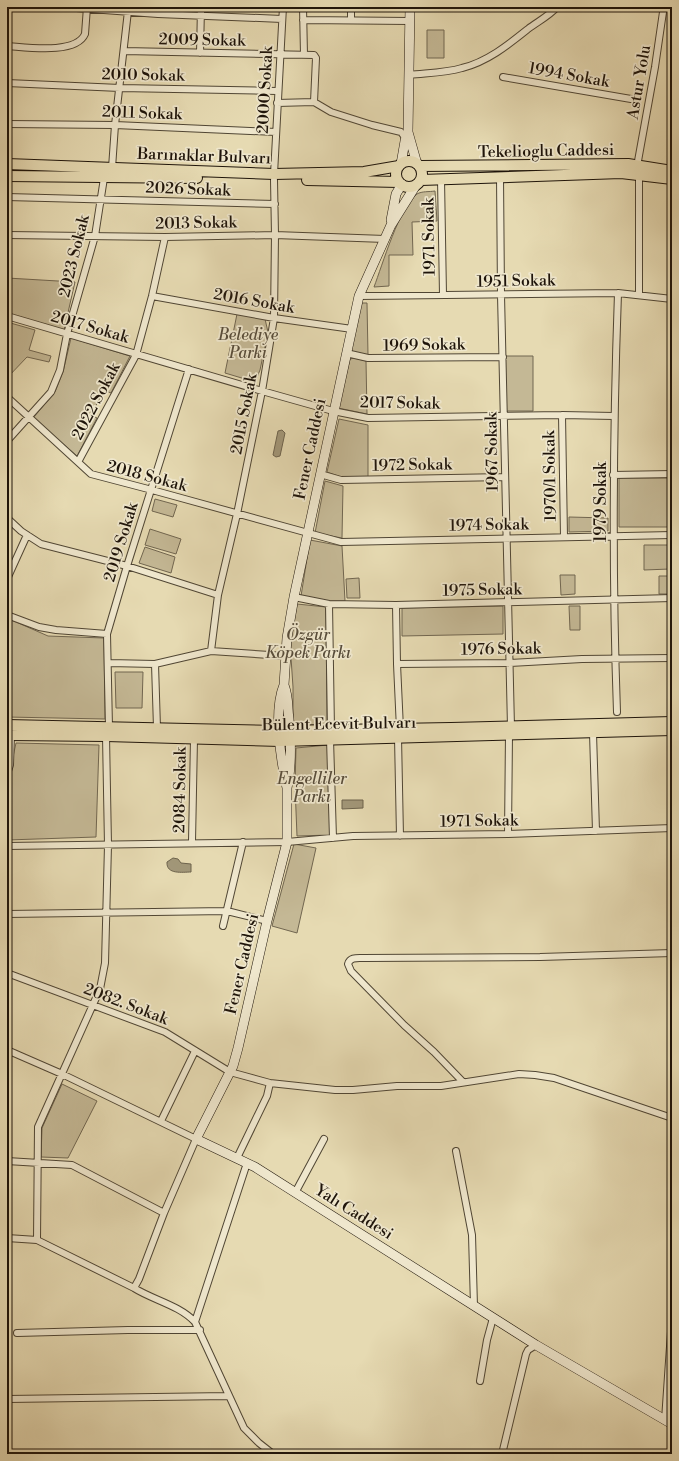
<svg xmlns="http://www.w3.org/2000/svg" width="679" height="1461" viewBox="0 0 679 1461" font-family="'Libre Bodoni',serif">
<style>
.green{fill:#c4b895;stroke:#716650}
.water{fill:#a29779;stroke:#6d634d}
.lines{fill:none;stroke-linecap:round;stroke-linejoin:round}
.street-casing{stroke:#504634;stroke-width:8}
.secondary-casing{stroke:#1e140a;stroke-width:10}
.primary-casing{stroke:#1e140a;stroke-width:12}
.street{stroke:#efe7cd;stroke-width:6}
.secondary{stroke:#efe7cd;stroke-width:9}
.primary{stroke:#e6dab2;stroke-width:10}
.labels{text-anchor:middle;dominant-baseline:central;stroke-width:3.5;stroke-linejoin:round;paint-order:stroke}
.street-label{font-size:16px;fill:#1e140a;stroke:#efe7cd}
.park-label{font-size:16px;font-style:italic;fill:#584d3b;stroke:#efe7cd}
</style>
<rect width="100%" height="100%" fill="#e6dab2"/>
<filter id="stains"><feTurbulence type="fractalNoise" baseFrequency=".005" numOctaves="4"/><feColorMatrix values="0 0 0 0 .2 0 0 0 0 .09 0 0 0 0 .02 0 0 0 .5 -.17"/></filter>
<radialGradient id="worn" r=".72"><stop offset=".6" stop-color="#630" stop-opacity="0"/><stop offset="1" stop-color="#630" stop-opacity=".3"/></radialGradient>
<path class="green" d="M427 30H444V58H427Z
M435 191 437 221 412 222 413 255H389V286L374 287C382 266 400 205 417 194 422 191 429 192 435 191Z
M7 278 75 282 64 330 7 313Z
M361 303H367L368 355 351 351Z
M237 314 265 319 268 332 260 370 255 382 225 373Z
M7 322 35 330 29 350 51 356 49 362 27 357 7 378Z
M71 338 130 356 111 393 104 390 91 415 97 418 77 456 33 418 55 392 63 372Z
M505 356H533V411H505Z
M354 358 366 361 367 414 338 408 350 359Z
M339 419 368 425V477H341L327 472Z
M619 478H670V527H619Z
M325 481 343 486 342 538 315 533Z
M155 499 177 505 173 517 152 511Z
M569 517 608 518V531L569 532Z
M150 529 181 539 176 554 145 545Z
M310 540 342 546 345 601H329L301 596Z
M644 545H669L670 569 644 570Z
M145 547 175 557 171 573 139 563Z
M560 575H575V594L561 595Z
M659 576H670L671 594H659Z
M359 578 360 598H347L346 579Z
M297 604 326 607 327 725H295L293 723V687L290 643Z
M503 606V634L402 636V608Z
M569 606H580V630H570Z
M7 618 48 636 104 638 105 719 7 717Z
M115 672H143L142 708H116Z
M16 743 99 745 96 837 7 840V785Z
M328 745 330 835 297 836 295 786 296 748Z
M294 844 316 848 297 933 272 926Z
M62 1084 97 1101 68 1158 41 1157 42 1128Z"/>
<path class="water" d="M282 430 285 433 280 456 276 457 273 455 278 431Z
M342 800H363V808L342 809Z
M173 858 178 859 181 863 191 864V872C183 872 166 875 167 862Z"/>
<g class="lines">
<defs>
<path id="street" d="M63 7 158 14 282 19
M303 7 304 55
M303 20 410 21
M351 20V7
M7 46C25 47 76 55 85 34L87 7
M124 51 314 55 316 58 314 102
M200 53 201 7
M410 75C427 73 445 73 462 68 487 62 508 45 528 29 537 22 549 16 557 7
M503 77 631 99
M7 83 120 88 277 91
M277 103 314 102 331 112 372 125 401 132 404 136 405 141
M7 124 115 125 276 132
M638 161 655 67 663 12 666 7
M112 168 115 125 128 11 130 7
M274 174 283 7
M639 174V295
M500 176 501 295 511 727
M441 179 443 295
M7 197 275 204
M7 235 165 237 275 235 385 239
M152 296 274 318 352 329
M359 296 618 293 672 299
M7 316 262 391 333 411 368 418 562 415 614 416
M346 353 368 358 503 357
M7 397 91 474 152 490 341 542 672 535
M562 415 564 537
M7 441 51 392 60 370 67 334 95 236 104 178
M78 462 136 355 152 296 165 237
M320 474 341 480 505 477
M613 475 672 474
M7 518 21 531 41 544 127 566 218 595
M7 579 27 535
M294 597 329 604 396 605 672 598
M329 604 331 730
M396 605 397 664
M7 615 39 627 56 630 107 634
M211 651 218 595 237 514 262 391 274 318 275 235 274 180
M109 663 155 664 211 651 285 656
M155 664 157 728
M617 712C612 572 613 433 618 293
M109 727 107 634 127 566 189 369
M400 729 397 664 510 663 582 659 672 658
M593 733 596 831
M398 737 400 836
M330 739 333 838
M7 774 10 765 11 735
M508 834 509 734
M192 842 194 739
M7 846 287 842 353 836 508 834 672 828
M7 914 227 911 267 921
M223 926 243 842
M7 973 165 1032 230 1072 270 1083 335 1090H353L397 1086H441L519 1074 535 1075 554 1078 672 1118
M7 1050 62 1074 196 1139 164 1213 139 1279 134 1288C153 1300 179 1305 195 1322L244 1428 259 1443 273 1454
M463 1082 434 1052 404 1025 351 971 348 964C350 957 357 958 363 958L540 957 672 953
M161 1121 195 1051
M456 1151 472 1235 474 1306
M237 1158 267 1096 270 1083
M7 1161 72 1165 164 1213
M295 1193 324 1139
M7 1238 37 1240 134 1288
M37 1240 38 1127 100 989 105 963 108 845 106 736
M195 1322 247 1163
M17 1333 128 1330H200
M480 1381 487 1340 493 1318
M7 1399 229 1396
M665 1420 672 1317
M503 1450 526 1354 528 1350 536 1345"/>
<path id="secondary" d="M410 7 408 132 417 164
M401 164 405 141 408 132
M391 220 396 194 402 184
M284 685 287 638 294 597 359 296 391 225 416 185
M284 685C289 698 287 706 289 719 291 742 292 765 287 788 281 761 273 712 284 685Z
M287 788V842L267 921 238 1048 233 1066 196 1139 255 1167 536 1345 672 1424"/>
<path id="primary" d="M396 174a13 13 0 1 1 26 0a13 13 0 1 1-26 0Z
M7 164 274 174 364 172 399 166
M420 166 628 164 672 171
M7 176 197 178
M307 180 399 182
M421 180 621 173 672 179
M7 725 279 731 451 728 672 722
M7 735 106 736 280 741 672 730"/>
</defs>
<use href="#street" class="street-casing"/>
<use href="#secondary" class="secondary-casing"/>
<use href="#primary" class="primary-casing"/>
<use href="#street" class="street"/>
<use href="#secondary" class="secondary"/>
<use href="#primary" class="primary"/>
</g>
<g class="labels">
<g class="street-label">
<text transform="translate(202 40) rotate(1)">2009 Sokak</text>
<text transform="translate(143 75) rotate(1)">2010 Sokak</text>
<text transform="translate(569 75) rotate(10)">1994 Sokak</text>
<text transform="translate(639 82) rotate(-80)">Astur Yolu</text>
<text transform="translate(265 90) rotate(-87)">2000 Sokak</text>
<text transform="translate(142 113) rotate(2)">2011 Sokak</text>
<text transform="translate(546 151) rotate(-1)">Tekelioglu Caddesi</text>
<text transform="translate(204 156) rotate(2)">Barınaklar Bulvarı</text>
<text transform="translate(188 189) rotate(2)">2026 Sokak</text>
<text transform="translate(196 223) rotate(-1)">2013 Sokak</text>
<text transform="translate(429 237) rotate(-91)">1971 Sokak</text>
<text transform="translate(74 256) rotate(-76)">2023 Sokak</text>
<text transform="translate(516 281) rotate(-1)">1951 Sokak</text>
<text transform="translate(254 301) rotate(10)">2016 Sokak</text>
<text transform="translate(90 327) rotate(16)">2017 Sokak</text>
<text transform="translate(424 345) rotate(-1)">1969 Sokak</text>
<text transform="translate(96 401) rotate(-62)">2022 Sokak</text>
<text transform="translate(400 403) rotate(1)">2017 Sokak</text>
<text transform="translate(244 414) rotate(-79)">2015 Sokak</text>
<text transform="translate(310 449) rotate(-78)">Fener Caddesi</text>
<text transform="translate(492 452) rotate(-91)">1967 Sokak</text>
<text transform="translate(412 465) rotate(-1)">1972 Sokak</text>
<text transform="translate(147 476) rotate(15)">2018 Sokak</text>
<text transform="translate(550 476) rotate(-91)">1970/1 Sokak</text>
<text transform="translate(601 502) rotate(-90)">1979 Sokak</text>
<text transform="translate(489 525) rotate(-1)">1974 Sokak</text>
<text transform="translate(121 542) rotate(-73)">2019 Sokak</text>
<text transform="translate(482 590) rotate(-1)">1975 Sokak</text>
<text transform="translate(501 649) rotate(-1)">1976 Sokak</text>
<text transform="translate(339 724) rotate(-1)">Bülent Ecevit Bulvarı</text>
<text transform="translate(180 790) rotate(-89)">2084 Sokak</text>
<text transform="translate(479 821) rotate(-1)">1971 Sokak</text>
<text transform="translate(242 964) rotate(-77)">Fener Caddesi</text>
<text transform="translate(126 1004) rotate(21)">2082. Sokak</text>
<text transform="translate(354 1212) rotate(32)">Yalı Caddesi</text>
</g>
<g class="park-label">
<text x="248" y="335">Belediye<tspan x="248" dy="18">Parkı</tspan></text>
<text x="308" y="635">Özgür<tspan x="308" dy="18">Köpek Parkı</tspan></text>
<text x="312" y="779">Engelliler<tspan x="312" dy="18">Parkı</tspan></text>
</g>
</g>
<rect width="679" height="1461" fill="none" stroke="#e6dab2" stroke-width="24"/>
<rect x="8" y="8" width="663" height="1445" fill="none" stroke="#1e140a" stroke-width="2"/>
<rect x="12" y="12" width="655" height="1437" fill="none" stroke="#1e140a"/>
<rect width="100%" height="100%" filter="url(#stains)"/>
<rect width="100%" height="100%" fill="url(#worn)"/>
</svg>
